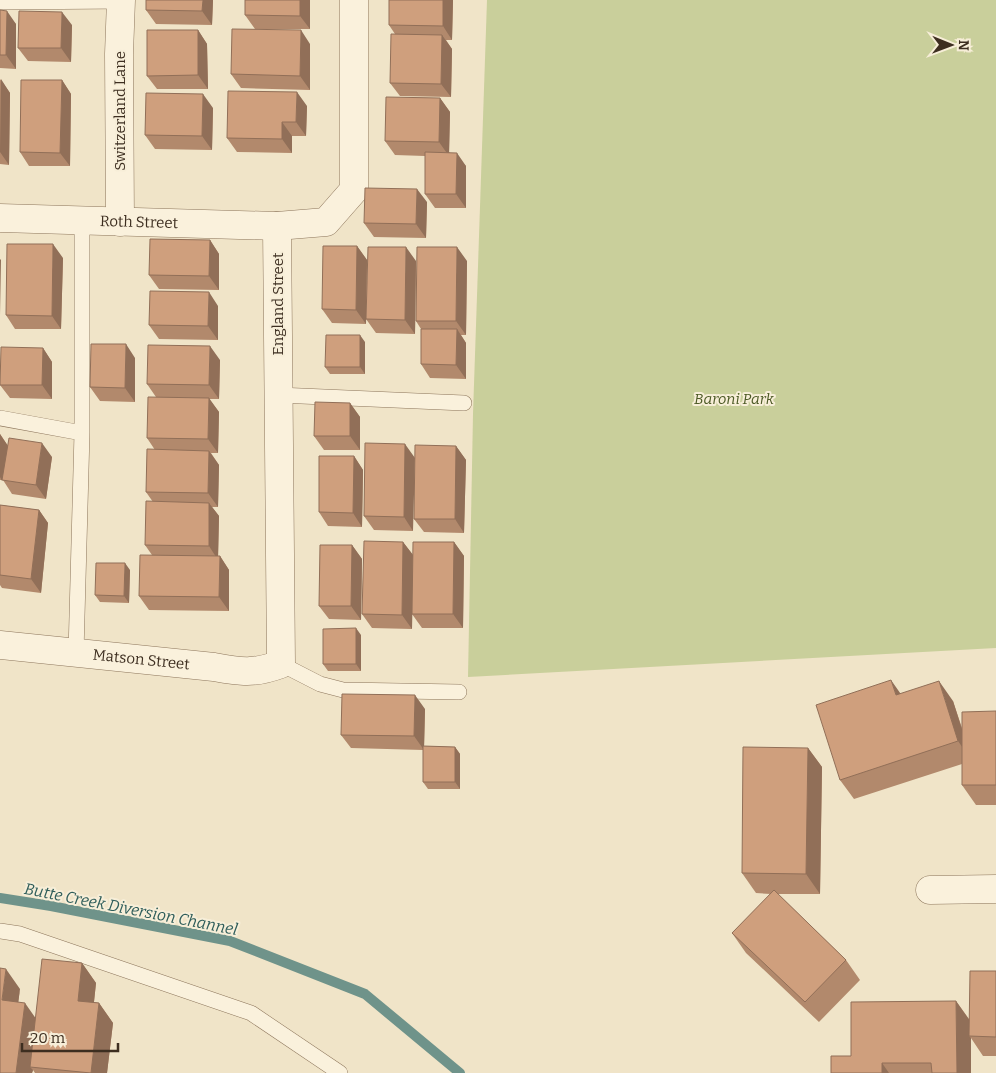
<svg xmlns="http://www.w3.org/2000/svg" width="996" height="1073" viewBox="0 0 996 1073" font-family="Bitter,serif">
<style>
.green{fill:#c9cf9b}
.lines{fill:none;stroke-linecap:round;stroke-linejoin:round}
.stream{stroke:#6f938a;stroke-width:10}
.service-casing{stroke:#8d765c;stroke-width:16}
.minor-casing{stroke:#8d765c;stroke-width:29}
.service{stroke:#faf1dc;stroke-width:15}
.minor{stroke:#faf1dc;stroke-width:28}
.wall{fill:#b2896c}
.shaded-wall{fill:#916f58}
.building{fill:#cf9f7d;stroke:#916f58}
.labels{text-anchor:middle;dominant-baseline:central;stroke-width:4;stroke-linejoin:round;paint-order:stroke}
.street-label{font-size:15px;fill:#3d2e20;stroke:#f7eed8}
.park-label{font-size:15px;font-style:italic;fill:#4d5a26;stroke:#f7eed8}
.water-label{font-size:16px;font-style:italic;fill:#2f5d5a;stroke:#f7eed8}
</style>
<rect width="100%" height="100%" fill="#f0e4c8"/>
<path class="green" d="M487 0H996V648L468 677 473 414Z"/>
<g class="lines">
<path class="stream" d="M0 898 51 906 230 941 365 994 460 1073"/>
<defs>
<path id="service" d="M0 2 121 1
M278 395 464 403
M0 418 82 433
M76 653 82 433V220
M281 664 320 684 343 690 459 692
M0 931 20 934 251 1013 340 1073"/>
<g id="minor">
<path id="s1" d="M0 218 277 226"/>
<path d="M120 222 119 54 121 0"/>
<path id="s2" d="M0 645 214 667C241 672 254 674 281 664L277 226 326 222 354 190V0"/>
<path d="M930 890 996 889"/>
</g>
</defs>
<use href="#service" class="service-casing"/>
<use href="#minor" class="minor-casing"/>
<use href="#service" class="service"/>
<use href="#minor" class="minor"/>
</g>
<path class="wall" d="M213 0 212 25 156 24 146 10Z
M245 0H310V29H255L245 15Z
M389 0H453L452 40H446L452 49 451 97 400 96 390 83 395 34 389 25Z
M0 10 16 24V69L0 68Z
M72 25 71 62 28 61 18 48Z
M198 30 207 44 208 89H157L147 76Z
M310 44V90L241 88 231 74Z
M0 79 10 93 9 165 0 164Z
M62 80 71 94 70 166H29L20 152Z
M440 98 450 112 449 152 466 166V208H435L425 194V156L395 155 385 141Z
M307 106 306 136H292V153L237 152 227 138Z
M213 108 212 150 155 149 145 135Z
M427 202 426 238 374 237 364 223Z
M210 240 219 254V290L159 289 149 275Z
M357 246 367 260 366 324 332 323 322 309Z
M63 258 61 329H15L6 315Z
M416 261 415 334 376 333 366 319Z
M467 261 466 335H461L466 343V379L430 378 421 364V329L416 321Z
M218 306V340L159 339 149 325Z
M365 342V374H330L325 367Z
M43 348 52 362V399L10 398 0 385Z
M135 358V402L100 401 90 387Z
M220 360 219 399H209L219 412 218 453H211L219 465 218 507H212L219 516 218 556H220L229 570V611L149 610 139 596 152 555 145 545 153 502 146 492 155 450 147 438 156 397 147 384Z
M350 403 360 417V450H324L314 436Z
M0 434 8 446 52 457 46 499 12 494 3 480H0Z
M405 444 413 531 374 530 364 516Z
M456 446 466 460 464 533 424 532 414 519Z
M354 456 363 470 362 527 328 526 319 512Z
M0 505 39 510 48 523 41 593 2 588 0 585Z
M403 542 413 555 412 629 372 628 362 614Z
M454 542 464 556 463 628H422L412 614Z
M352 545 362 559 361 620 329 619 319 606Z
M130 570 129 603 100 602 95 595Z
M361 635V671H328L323 664Z
M953 701 962 728 996 711V805H976L962 785V764L854 799 840 780Z
M425 709 424 746 455 747 460 754V789H428L423 782V750L351 748 341 735Z
M808 748 822 767 820 894H778L846 960 860 980 819 1022 746 953 732 933 771 894 756 893 742 873Z
M82 963 96 983 94 1002 99 1003 113 1023 107 1073H35L33 1070 32 1073H0L20 989 18 1003 36 1019Z
M996 971V1056H983L971 1038V1073H831L851 1056 956 1001 969 1019Z"/>
<path class="shaded-wall" d="M203 0H213L212 25 202 11Z
M300 0H310V29L300 16Z
M443 0H453L452 40 443 26Z
M7 11 16 24V69L6 55Z
M62 12 72 25 71 62 61 48Z
M198 30 207 44 208 89 198 75Z
M301 30 310 44V90L300 76Z
M442 35 452 49 451 97 441 84Z
M1 79 10 93 9 165 0 152Z
M62 80 71 94 70 166 60 153Z
M297 92 307 106 306 136 296 122Z
M203 94 213 108 212 150 202 136Z
M440 98 450 112 449 156 439 142Z
M282 122 292 136V153L282 139Z
M457 153 466 166V208L456 194Z
M417 189 427 202 426 238 416 224Z
M210 240 219 254V290L209 276Z
M53 244 63 258 61 329 52 316Z
M357 246 367 260 366 324 356 310Z
M406 247 416 261 415 334 405 320Z
M457 247 467 261 466 335 456 321Z
M0 259 1 260 0 315Z
M209 292 218 306V340L208 326Z
M457 329 466 343V379L456 365Z
M360 335 365 342V374L360 367Z
M126 344 135 358V402L125 388Z
M210 346 220 360 219 399 209 385Z
M43 348 52 362V399L42 385Z
M209 398 219 412 218 453 208 439Z
M350 403 360 417V450L350 436Z
M0 434 8 446 2 481 0 477Z
M42 443 52 457 46 499 36 485Z
M405 444 415 458 413 531 404 517Z
M456 446 466 460 464 533 455 519Z
M209 451 219 465 218 507 208 493Z
M354 456 363 470 362 527 353 513Z
M209 503 219 516 218 560 209 546Z
M39 510 48 523 41 593 31 579Z
M403 542 413 555 412 629 402 615Z
M454 542 464 556 463 628 453 614Z
M352 545 362 559 361 620 351 606Z
M220 556 229 570V611L219 597Z
M125 563 130 570 129 603 124 596Z
M356 628 361 635V671L356 664Z
M891 680 905 700 896 695Z
M939 681 953 701 972 761 958 741Z
M415 695 425 709 424 750 414 736Z
M455 747 460 754V789L455 782Z
M808 748 822 767 820 894 806 874Z
M82 963 96 983 92 1020 78 1001Z
M6 969 20 989 16 1020 2 1000Z
M956 1001 970 1021 969 1036 971 1038V1073H957Z
M25 1003 39 1023 30 1067 33 1070 32 1073H16Z
M99 1003 113 1023 107 1073H91Z
M882 1063 889 1073H882Z"/>
<path class="building" d="M146 0H203L202 11 146 10Z
M245 0H300V16L245 15Z
M389 0H443V26L389 25Z
M0 10 7 11 6 55H0Z
M19 11 62 12 61 48H18Z
M232 29 301 30 300 76 231 74Z
M147 30H198V75L147 76Z
M391 34 442 35 441 84 390 83Z
M21 80H62L60 153 20 152Z
M228 91 297 92 296 122H282V139L227 138Z
M146 93 203 94 202 136 145 135Z
M386 97 440 98 439 142 385 141Z
M425 152 457 153 456 194H425Z
M365 188 417 189 416 224 364 223Z
M150 239 210 240 209 276 149 275Z
M7 244H53L52 316 6 315Z
M323 246H357L356 310 322 309Z
M368 247H406L405 320 366 319Z
M417 247H457L456 321H416Z
M150 291 209 292 208 326 149 325Z
M421 329H457L456 365 421 364Z
M326 335H360V367H325Z
M91 344H126L125 388 90 387Z
M148 345 210 346 209 385 147 384Z
M1 347 43 348 42 385H0Z
M148 397 209 398 208 439 147 438Z
M315 402 350 403V436H314Z
M9 438 42 443 36 485 2 480Z
M365 443 405 444 404 517 364 516Z
M415 445 456 446 455 519H414Z
M147 449 209 451 208 493 146 492Z
M319 456H354L353 513 319 512Z
M146 501 209 503V546L145 545Z
M0 505 39 510 31 579 0 575Z
M364 541 403 542 402 615 362 614Z
M413 542H454L453 614H412Z
M320 545H352L351 606H319Z
M140 555 220 556 219 597 139 596Z
M96 563H125L124 596 95 595Z
M356 628V664H323V629Z
M891 680 896 695 939 681 958 741 840 780 816 705Z
M342 694 415 695 414 736 341 735Z
M996 711V785H962V712Z
M423 746 455 747V782H423Z
M743 747 808 748 806 874 742 873Z
M774 890 846 960 805 1002 732 933Z
M42 959 82 963 78 1001 99 1003 91 1073 30 1067Z
M0 968 6 969 2 1000 25 1003 16 1073H0Z
M970 971H996V1037L969 1036Z
M956 1001 957 1073H932L931 1063H882V1073H831V1056H851V1002Z"/>
<g class="labels">
<g class="street-label">
<text transform="translate(120 111) rotate(-90)">Switzerland Lane</text>
<text stroke="none"><textPath href="#s1" startOffset="139">Roth Street</textPath></text>
<text transform="translate(278 304) rotate(-90)">England Street</text>
<text stroke="none"><textPath href="#s2" startOffset="142">Matson Street</textPath></text>
</g>
<g class="park-label">
<text x="734" y="399">Baroni Park</text>
</g>
<g class="water-label">
<text transform="translate(131 909) rotate(11)">Butte Creek Diversion Channel</text>
</g>
</g>
<g transform="translate(951 45) rotate(91)" stroke="#f7eed8" stroke-width="4" paint-order="stroke">
<path d="M0-4L9 19L0 12L-9 19Z" fill="#3d2e20"/>
<text y="-8" font-size="14" font-weight="bold" text-anchor="middle" fill="#3d2e20">N</text>
</g>
<path d="M22 1043v8h96v-8" fill="none" stroke="#3d2e20" stroke-width="2.5"/>
<text x="30" y="1043" font-size="15" fill="#3d2e20" stroke="#f7eed8" stroke-width="4" paint-order="stroke">20 m</text>
</svg>
